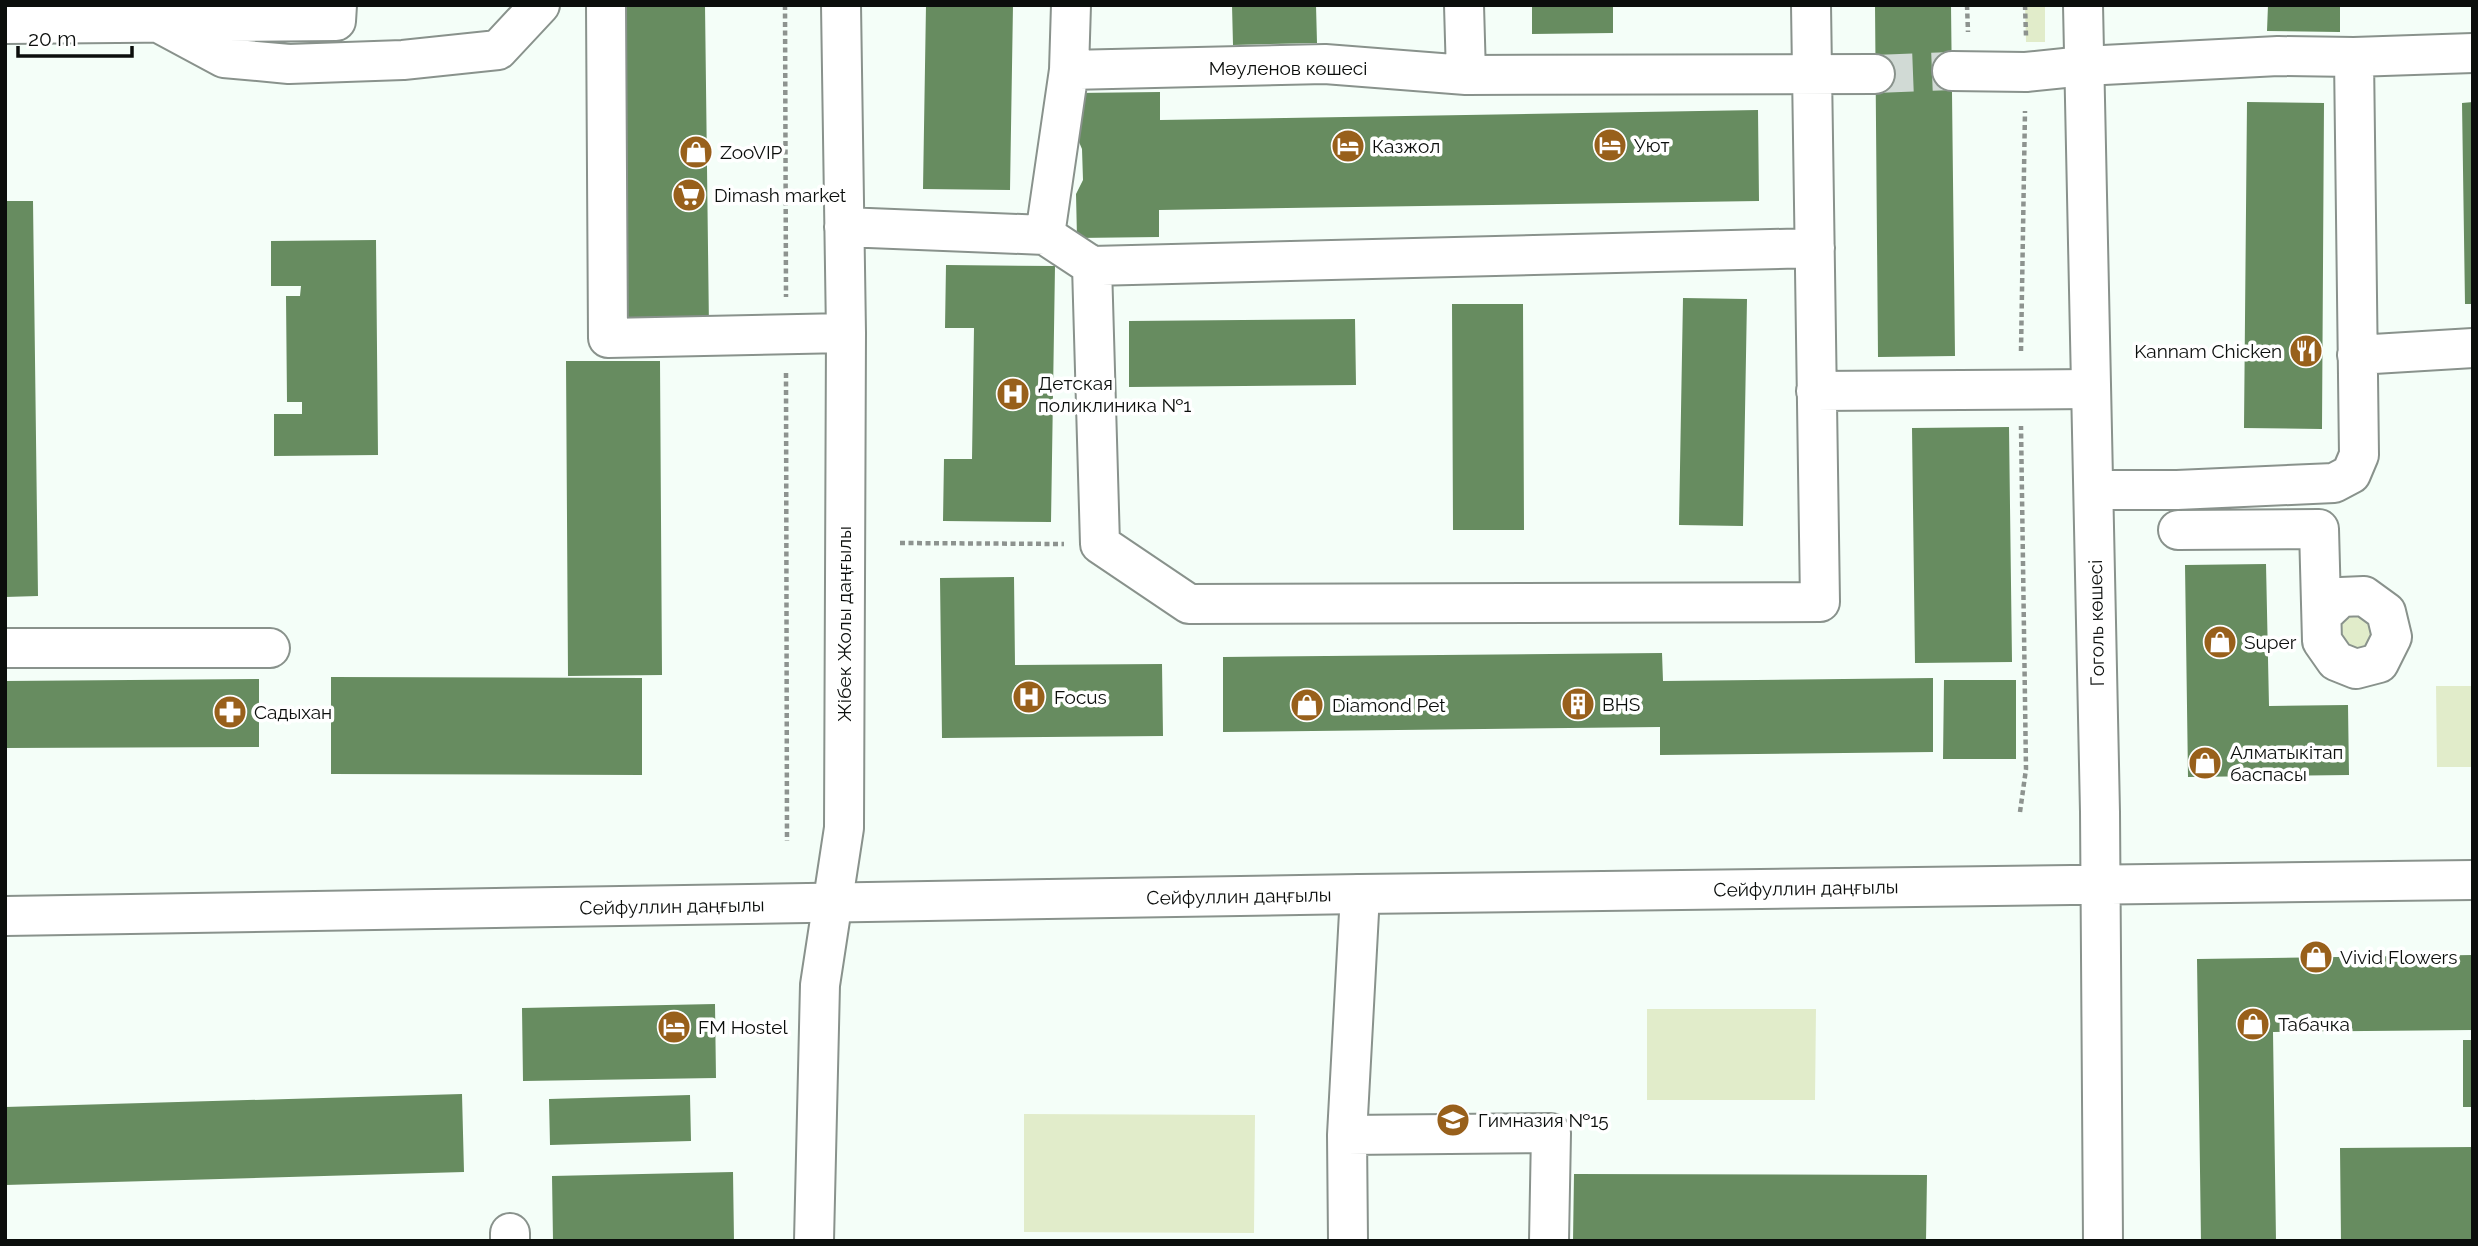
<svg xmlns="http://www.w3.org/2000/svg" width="2478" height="1246" viewBox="0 0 2478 1246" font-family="Raleway,sans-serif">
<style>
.green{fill:#e1ecca}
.building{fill:#678c60}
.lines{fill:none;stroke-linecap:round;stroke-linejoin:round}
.minor-tunnel{stroke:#d1dad5;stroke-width:38;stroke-dasharray:38 19;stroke-linecap:butt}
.minor-casing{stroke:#89928c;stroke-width:42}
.major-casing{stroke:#89928c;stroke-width:42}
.path{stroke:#8d938f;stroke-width:4.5;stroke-dasharray:5 3.5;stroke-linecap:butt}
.minor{stroke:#fff;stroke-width:38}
.major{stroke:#fff;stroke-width:38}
.labels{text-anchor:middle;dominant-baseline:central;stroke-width:7;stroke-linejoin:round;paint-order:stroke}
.street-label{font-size:19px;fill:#0b0e0c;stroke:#fff}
.poi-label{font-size:19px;fill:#0b0e0c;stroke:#fff;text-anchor:start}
</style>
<rect width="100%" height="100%" fill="#f4fef8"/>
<path class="green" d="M2025 5H2045V42H2026Z
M2358 614 2374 627 2372 647 2349 655 2331 623 2338 615Z
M2436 686H2473V767H2437Z
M1647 1009H1816L1815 1100H1647Z
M1024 1114 1255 1115 1254 1233 1024 1232Z"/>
<path class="building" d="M623 5H705L709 328 628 330Z
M926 5H1013L1010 190 923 189Z
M1232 5H1316L1317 43 1233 45Z
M1532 5H1613V33L1532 34Z
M1875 5H1951L1955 356 1878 357Z
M2268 5H2340V32L2267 31Z
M1160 92V120L1758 110 1759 201 1159 210V237L1077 238 1076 194 1083 180 1082 149 1076 135V93Z
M2247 102 2324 103 2322 429 2244 428Z
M2473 102V304H2465L2462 103Z
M5 201H33L38 596 5 597Z
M376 240 378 455 274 456V414H302V402H287L286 296H300L301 286H271V241Z
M946 265 1055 266 1051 522 943 521 944 459H972L974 328H945Z
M1683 298 1747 299 1743 526 1679 525Z
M1452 304H1523L1524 530H1453Z
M1355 319 1356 385 1129 387V321Z
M566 361H660L662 675 568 676Z
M2009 427 2012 662 1915 663 1912 428Z
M2266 564 2269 706 2348 705 2349 775 2188 777 2185 565Z
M1014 577 1015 665 1162 664 1163 736 942 738 940 578Z
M1662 653 1663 681 1933 678V752L1660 755V727L1223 732V657Z
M331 677 642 678V775L331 774Z
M259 679V747L5 748V681Z
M1944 680H2016V759H1943Z
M2473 955V1030L2273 1032 2276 1241H2201L2197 959Z
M715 1004 716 1078 523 1081 522 1008Z
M2463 1040H2473V1107H2463Z
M462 1094 464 1172 5 1185V1107Z
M690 1095 691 1141 550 1145 549 1099Z
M2473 1147V1241H2341L2340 1148Z
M733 1172 734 1241H553L552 1176Z
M1574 1174 1927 1175 1926 1241H1573Z"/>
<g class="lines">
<path class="minor-tunnel" d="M1875 74 1952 71"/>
<defs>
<path id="minor" d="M606 5 608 338 846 333
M1464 5 1466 75
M157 22 224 58 289 64 403 60 498 50 540 5
M5 24 336 21 337 5
M1069 70 1071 5
M1952 71 2026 72 2084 66 2278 56 2354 57 2473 53
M844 227 1045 235 1069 70 1325 64 1466 75 1875 74
M1045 235 1092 266 1100 544 1189 604 1820 602 1811 5
M1092 266 1815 248
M2357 355 2473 348
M1816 391 2091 389
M2094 490H2177L2334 483 2351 474 2359 455 2354 57
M2178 530 2319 529 2322 641 2336 661 2356 669 2379 663 2392 637 2386 612 2364 596 2341 597 2322 615
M5 648H270
M1347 1135 1551 1133 1549 1241
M510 1233V1241
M814 1241 820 985 844 828 846 333 841 5
M1348 1241 1347 1135 1360 894"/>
<path id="major" d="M2083 5 2100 812 2103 1241
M5 916 1360 894 2473 880"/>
</defs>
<use href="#minor" class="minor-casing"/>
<use href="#major" class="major-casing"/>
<path class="path" d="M785 5 786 297
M1967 5 1968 32
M2025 5 2026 36
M2021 351 2025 111
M786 373 787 841
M900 543 1064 544
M2020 812 2026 769 2021 426"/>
<use href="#minor" class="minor"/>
<use href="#major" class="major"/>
</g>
<defs>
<symbol id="hotel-disc" viewBox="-11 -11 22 22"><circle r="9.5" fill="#98601b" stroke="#fff"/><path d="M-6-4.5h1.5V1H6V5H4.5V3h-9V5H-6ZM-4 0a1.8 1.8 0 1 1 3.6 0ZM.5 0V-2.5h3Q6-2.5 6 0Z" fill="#fff"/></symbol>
<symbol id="shop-disc" viewBox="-11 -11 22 22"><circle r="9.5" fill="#98601b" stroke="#fff"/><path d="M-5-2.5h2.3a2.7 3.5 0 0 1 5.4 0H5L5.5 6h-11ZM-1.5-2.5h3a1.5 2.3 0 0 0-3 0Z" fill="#fff"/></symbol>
<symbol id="supermarket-disc" viewBox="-11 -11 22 22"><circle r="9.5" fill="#98601b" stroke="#fff"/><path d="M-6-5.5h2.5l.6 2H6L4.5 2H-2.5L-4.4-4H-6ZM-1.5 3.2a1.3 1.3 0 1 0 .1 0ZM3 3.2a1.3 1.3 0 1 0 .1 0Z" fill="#fff"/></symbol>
<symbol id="restaurant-disc" viewBox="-11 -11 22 22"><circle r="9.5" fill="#98601b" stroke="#fff"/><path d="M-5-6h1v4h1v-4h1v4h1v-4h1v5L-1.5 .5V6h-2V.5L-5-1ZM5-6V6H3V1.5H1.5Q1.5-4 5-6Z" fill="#fff"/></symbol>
<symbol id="hospital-disc" viewBox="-11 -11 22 22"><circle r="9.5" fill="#98601b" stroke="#fff"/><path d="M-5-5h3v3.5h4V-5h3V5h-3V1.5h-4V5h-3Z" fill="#fff"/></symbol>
<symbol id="building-disc" viewBox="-11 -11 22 22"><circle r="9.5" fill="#98601b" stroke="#fff"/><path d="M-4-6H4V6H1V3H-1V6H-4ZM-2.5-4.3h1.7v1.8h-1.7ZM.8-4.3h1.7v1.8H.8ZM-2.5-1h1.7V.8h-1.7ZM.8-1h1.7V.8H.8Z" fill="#fff"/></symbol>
<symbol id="pharmacy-disc" viewBox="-11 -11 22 22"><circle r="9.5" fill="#98601b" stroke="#fff"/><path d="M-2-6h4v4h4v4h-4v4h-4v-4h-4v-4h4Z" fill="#fff"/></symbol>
<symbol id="school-disc" viewBox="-11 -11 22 22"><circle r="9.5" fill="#98601b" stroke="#fff"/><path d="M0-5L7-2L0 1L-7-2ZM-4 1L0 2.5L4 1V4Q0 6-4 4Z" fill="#fff"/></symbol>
</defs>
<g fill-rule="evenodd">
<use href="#hotel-disc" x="1591" y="126" width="38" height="38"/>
<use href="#hotel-disc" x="1329" y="127" width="38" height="38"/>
<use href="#shop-disc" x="677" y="133" width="38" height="38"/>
<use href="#supermarket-disc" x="670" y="176" width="38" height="38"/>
<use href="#restaurant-disc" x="2287" y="332" width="38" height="38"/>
<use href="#hospital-disc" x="994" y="375" width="38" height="38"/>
<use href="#shop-disc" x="2201" y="623" width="38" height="38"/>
<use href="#hospital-disc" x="1010" y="678" width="38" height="38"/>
<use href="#building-disc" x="1559" y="685" width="38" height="38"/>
<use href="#shop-disc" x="1288" y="686" width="38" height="38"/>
<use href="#pharmacy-disc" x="211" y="693" width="38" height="38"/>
<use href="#shop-disc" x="2186" y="744" width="38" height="38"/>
<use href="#shop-disc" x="2297" y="938" width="38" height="38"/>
<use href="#shop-disc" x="2234" y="1005" width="38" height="38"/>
<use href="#hotel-disc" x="655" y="1008" width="38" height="38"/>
<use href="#school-disc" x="1434" y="1101" width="38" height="38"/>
</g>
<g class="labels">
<g class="street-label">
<text x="1288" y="68">Мәуленов көшесі</text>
<text transform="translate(2096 623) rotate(-91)">Гоголь көшесі</text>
<text transform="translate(844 624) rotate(-90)">Жібек Жолы даңғылы</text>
<text transform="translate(1806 888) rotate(-1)">Сейфуллин даңғылы</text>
<text transform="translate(1239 896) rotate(-1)">Сейфуллин даңғылы</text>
<text transform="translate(672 906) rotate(-1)">Сейфуллин даңғылы</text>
</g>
<g class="poi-label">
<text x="1634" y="145">Уют</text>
<text x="1372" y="146">Казжол</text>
<text x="720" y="152">ZooVIP</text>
<text x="714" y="195">Dimash market</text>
<text x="2282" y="351" text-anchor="end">Kannam Chicken</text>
<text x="1038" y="383">Детская<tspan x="1038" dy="22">поликлиника №1</tspan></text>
<text x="2244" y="642">Super</text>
<text x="1054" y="697">Focus</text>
<text x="1602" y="704">BHS</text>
<text x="1332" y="705">Diamond Pet</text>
<text x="254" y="712">Садыхан</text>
<text x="2230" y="752">Алматыкітап<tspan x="2230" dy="22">баспасы</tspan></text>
<text x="2340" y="957">Vivid Flowers</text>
<text x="2278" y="1024">Табачка</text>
<text x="698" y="1027">FM Hostel</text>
<text x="1478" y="1120">Гимназия №15</text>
</g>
</g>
<rect width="2478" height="1246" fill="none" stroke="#0b0e0c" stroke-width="14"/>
<path d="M18 46v10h114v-10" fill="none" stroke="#0b0e0c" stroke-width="3.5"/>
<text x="28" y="46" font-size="21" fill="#0b0e0c" stroke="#ffffff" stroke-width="5" paint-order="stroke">20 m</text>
</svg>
